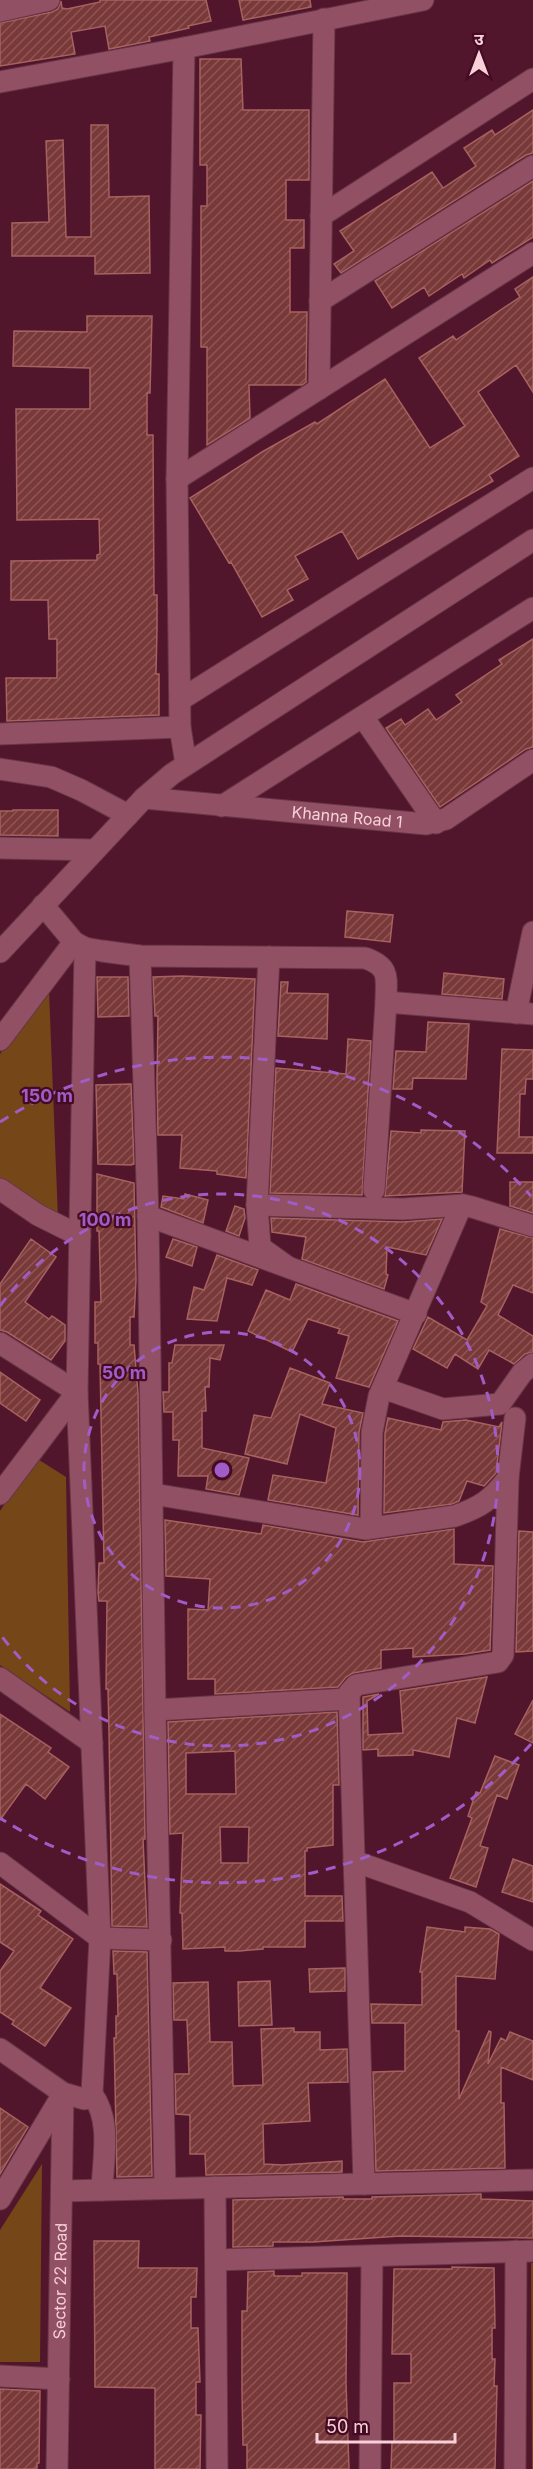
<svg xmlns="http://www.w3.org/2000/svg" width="533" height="2469" viewBox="0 0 533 2469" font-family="Inter,'Noto Sans Devanagari',sans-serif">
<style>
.green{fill:#754618}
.building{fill:url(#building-hatch);stroke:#a76260;stroke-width:1.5;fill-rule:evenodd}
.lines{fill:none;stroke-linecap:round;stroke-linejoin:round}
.minor-casing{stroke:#673647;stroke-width:23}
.minor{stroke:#915063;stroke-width:21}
.ring{fill:none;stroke:#a05dc7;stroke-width:3;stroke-dasharray:10 8}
.labels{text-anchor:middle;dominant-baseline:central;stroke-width:4.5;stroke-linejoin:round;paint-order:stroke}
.street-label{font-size:16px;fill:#f7d0d9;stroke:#450b22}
.centre{fill:#a05dc7;stroke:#450b22;stroke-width:3}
.ring-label{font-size:18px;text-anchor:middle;font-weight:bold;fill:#a05dc7;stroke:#450b22;stroke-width:4.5;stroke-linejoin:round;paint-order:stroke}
</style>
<defs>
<pattern id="building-hatch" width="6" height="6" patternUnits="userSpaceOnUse" patternTransform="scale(1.5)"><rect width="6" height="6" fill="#793939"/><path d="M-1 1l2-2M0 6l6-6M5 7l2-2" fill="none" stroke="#8d5555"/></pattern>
</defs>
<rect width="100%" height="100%" fill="#51162c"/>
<path class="green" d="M49 991 58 1219 0 1180V1054Z
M36 1458 66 1477 70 1712 0 1665V1511Z
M42 2164 40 2362H0V2230Z
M531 2263H533V2469H532Z"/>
<path class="building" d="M100 0H206L211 21 188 26 189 28 149 37 150 41 109 49 105 26 71 32 75 54 0 66V23L52 12 58 9 61 1 62 8 67 9 100 2Z
M239 0H310L311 7 243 20Z
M200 59H241L243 110H309V180H286V220H304V248H290V312H307L306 382 302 385H249L250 418 207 445V347H201V206H207V165H200Z
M533 110V153L526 155 341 273 334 264 354 251 340 231 432 172 443 188 476 166 464 148 492 130 495 135Z
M91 125H108L109 197 149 196 150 273 95 274V256H12V223L49 222 46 141 63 140 66 237H91Z
M533 181V237L492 263 490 260 464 278 462 274 429 296 424 287 392 308 375 281Z
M533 277V392L516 365 478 392 519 456 489 475 493 481 358 559 342 531 295 556 308 579 287 590 293 600 262 617 231 562 229 563 190 498 262 452 315 422 317 424 385 379 430 448 465 426 419 358 453 336 456 340 520 297 515 289Z
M87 316H152L150 393H147V435H153L154 595H157V628L156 674H159V715L7 721 6 678H57V639H49L48 600H11V561L97 560V555L100 554 99 519 17 520 16 409H90V368L13 366 14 331 87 332Z
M533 639V747L526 749 440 807 386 728 401 719 405 725 428 709 436 720 462 702 456 695 502 664 499 660Z
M13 810H58V836L0 835V811H13Z
M347 911 393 915 390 942 345 937Z
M444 973 504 979 502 999 442 994Z
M182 976 255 979 246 1178 217 1174V1171L180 1168 182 1135H158L157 1080 158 1016H155L153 977Z
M97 977H128L129 1016 98 1017Z
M281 982H288L287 993 328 994 327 1039 278 1036Z
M428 1022 469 1024 466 1079 413 1078 412 1089H393L396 1051 426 1052Z
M348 1039 371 1041 362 1195 270 1193 276 1068 346 1074Z
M502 1049 533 1050V1079H526L525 1094H520L519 1137H533V1153H497Z
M131 1084 134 1164 131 1165 98 1164 96 1085Z
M421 1130 465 1131 462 1192 385 1196 391 1131 421 1133Z
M97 1174 134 1183 136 1280 134 1317H130V1345H134L138 1393 145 1839H143L147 1927 112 1926 109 1732 108 1689H106L107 1601H99L98 1593 99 1563H104L100 1364H98V1343H95V1302H101L99 1231H97Z
M510 1182H533V1213L510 1206Z
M185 1194 208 1200 203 1223 161 1207 163 1196 184 1199Z
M235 1206 244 1209 245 1218 239 1236 226 1231Z
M271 1218 403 1222 442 1219 426 1255 387 1247 386 1274 388 1275 384 1289 302 1259 306 1237 272 1232Z
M500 1229 533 1238V1293L513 1285 498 1315 533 1336V1352L525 1354 514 1364 489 1350 478 1369 455 1354 447 1368 413 1349 428 1317 467 1340 487 1306 481 1302Z
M31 1239 56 1257 25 1302 49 1319 52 1316 65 1325V1341L51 1360 7 1332 0 1330V1284Z
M173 1239 197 1247 192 1266 166 1257Z
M217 1255 258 1270 252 1285 227 1278 217 1321 187 1319 194 1287 204 1290Z
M296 1284 398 1321 369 1387 336 1378 349 1336 338 1333 340 1329 308 1319 292 1352 248 1331 266 1290 290 1300Z
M175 1345H224L220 1360 210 1358 209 1387H205L206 1411H202V1448L249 1458 239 1495 206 1489 208 1476H178L179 1440H173V1412H164L163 1392H169V1363H172Z
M290 1368 330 1383 322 1404 363 1413 359 1432 358 1515 268 1500 273 1475 326 1483 336 1428 300 1414 287 1464 245 1454 254 1415 271 1418Z
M0 1372 40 1400 26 1421 0 1403Z
M388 1418 441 1430 443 1422 466 1420 499 1427 502 1422 496 1473 484 1486 467 1481 459 1501 452 1504 384 1513 385 1433Z
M165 1520 261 1534 263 1525 363 1542 454 1529V1564L493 1566 490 1650 465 1654 413 1657V1648L381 1650V1668L353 1673 346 1677 338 1687 215 1694V1679H188V1609L208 1610 210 1579 166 1576Z
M519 1531 533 1532V1651L516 1652Z
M487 1677 475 1723 457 1718 449 1757 413 1750V1755L378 1756V1749L363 1750V1697L379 1694 367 1701 368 1735 403 1733 400 1691Z
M533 1700V1743L515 1734Z
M337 1712 339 1785H333V1845L307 1848V1851H305V1896H342L343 1921H305V1947H263V1949L240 1951H225V1947L183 1949 182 1913H180L183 1833 170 1834 168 1722ZM235 1751 236 1794H186V1753ZM220 1827H249L248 1863H221Z
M0 1714 51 1748 48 1752 69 1767 45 1799 26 1784 0 1820Z
M495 1756 519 1765 507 1799 497 1795 480 1846 488 1848 476 1887 450 1878 472 1818 468 1816 476 1792 480 1793Z
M513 1859 533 1866V1902L502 1892Z
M0 1884 41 1911 38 1915 73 1939 40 1988 71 2008 45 2046 12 2024 14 2021 0 2012V1971L14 1951 0 1942Z
M427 1927 465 1932V1927L490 1929 499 1934 495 1979 456 1976V2031H459V2099L489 2031 491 2032 488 2064 501 2038 506 2041 510 2032 533 2041V2080L501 2067V2103H504L505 2168 376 2171 373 2072 405 2071V2023H372L371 2004 422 2005V1972H420Z
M113 1951 147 1952 152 2176 117 2177 114 2038H116V2016H118L117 1974H114Z
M345 1968V1991L310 1992 309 1969Z
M270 1981 272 2025 239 2026 238 1982Z
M208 1982 210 2042H232L233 2086 263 2085 261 2029 294 2028V2032H320V2050L347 2049 348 2082 308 2083 310 2121 263 2124 264 2164 282 2165 342 2161V2172L206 2175 205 2154H190V2115L176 2114 175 2074H189L187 2020H174L173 1983Z
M0 2108 28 2127 0 2174Z
M481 2194V2199L533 2201V2238L400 2236 313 2242H273V2246L233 2247V2200L343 2197V2199H372V2197Z
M94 2241H139L138 2268H197L196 2297H191V2328H198L200 2382H196V2415H201L200 2469H155V2388L95 2387Z
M452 2267 494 2268 495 2328H492V2359H495L494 2386H497L495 2469H391L392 2442H394V2383H411V2354H392L394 2269H452Z
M274 2271V2276H302V2273H347L346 2383 349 2469H247V2445H243L242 2391V2311H247L248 2272Z
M0 2389 40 2391 39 2463H37V2469H0Z"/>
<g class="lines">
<defs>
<g id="minor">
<path d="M0 11 49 0"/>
<path d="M184 48 177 479 180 727 186 764"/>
<path d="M0 82 184 48 423 0"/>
<path d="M321 216 533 79"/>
<path d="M320 301 533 166"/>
<path d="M319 389 324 19"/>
<path d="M177 479 533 253"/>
<path d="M180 700 533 478"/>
<path d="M363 717 436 823"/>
<path d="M0 734 180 727"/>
<path d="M0 769 51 777 81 790 128 815"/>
<path id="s1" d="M144 798 426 824 446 819 533 760"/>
<path d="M222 806 533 608"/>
<path d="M0 848 95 850"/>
<path d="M43 905 74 942 85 948 102 951 140 956 365 958C391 967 386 978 386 1002L374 1190"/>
<path d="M0 952 144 798 172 774 533 540"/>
<path d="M140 956 148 1216 155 1710 165 2188"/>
<path d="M269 957 257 1205 260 1247 288 1267"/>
<path d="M386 1002 533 1014"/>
<path d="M516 1013 533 932"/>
<path d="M0 1040 74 942"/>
<path d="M0 1189 38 1215 80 1236"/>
<path d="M257 1205 403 1209 463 1205"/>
<path d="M148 1216 416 1314"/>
<path d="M0 1343 77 1392 0 1494"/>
<path d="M383 1388 443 1409 500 1404 522 1373 533 1364"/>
<path d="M153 1494 365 1529 455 1516C481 1507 491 1500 508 1478"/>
<path d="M371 1527 372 1432 379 1396 459 1211 463 1205 472 1207 533 1226"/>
<path d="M0 1678 92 1743"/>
<path d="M155 1710 348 1699"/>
<path d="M354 1861 470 1902 533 1940"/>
<path d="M0 1863 100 1938 161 1940"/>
<path d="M0 2049 63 2093 84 2099 92 2094 100 1938 77 1392 85 948"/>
<path d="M92 2094C112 2121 103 2158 102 2190"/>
<path d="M364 2184 349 1693 356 1685 498 1662 503 1655 508 1478 515 1418"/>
<path d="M215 2187 217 2469"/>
<path d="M62 2191 533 2180"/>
<path d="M0 2199 63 2094"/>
<path d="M216 2260 533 2251"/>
<path d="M0 2376 59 2379"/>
<path id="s2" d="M57 2469 63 2093"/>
<path d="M370 2469 372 2256"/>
<path d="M515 2469 516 2251"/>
</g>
</defs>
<use href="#minor" class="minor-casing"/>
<use href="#minor" class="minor"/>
</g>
<g class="ring">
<circle cx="222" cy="1470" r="138"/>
<path d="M0 1306A276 276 0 1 1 0 1634"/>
<path d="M531 1744A413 413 0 0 1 0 1818M0 1122A413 413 0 0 1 531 1196"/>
</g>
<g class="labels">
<g class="street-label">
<text stroke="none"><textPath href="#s1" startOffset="204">Khanna Road 1</textPath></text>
<text stroke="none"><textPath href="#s2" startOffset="188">Sector 22 Road</textPath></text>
</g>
</g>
<circle cx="222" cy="1470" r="9" class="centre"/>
<g class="ring-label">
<text x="47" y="1102">150 m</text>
<text x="105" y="1226">100 m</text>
<text x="124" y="1379">50 m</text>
</g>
<g transform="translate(479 54)" stroke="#450b22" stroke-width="4.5" paint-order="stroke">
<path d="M0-4.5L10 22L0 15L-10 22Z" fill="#f7d0d9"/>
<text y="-9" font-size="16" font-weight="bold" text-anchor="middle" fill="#f7d0d9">उ</text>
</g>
<path d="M317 2433v9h138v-9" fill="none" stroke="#f7d0d9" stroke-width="3"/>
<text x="326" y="2433" font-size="18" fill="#f7d0d9" stroke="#450b22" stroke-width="4.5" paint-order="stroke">50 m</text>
</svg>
